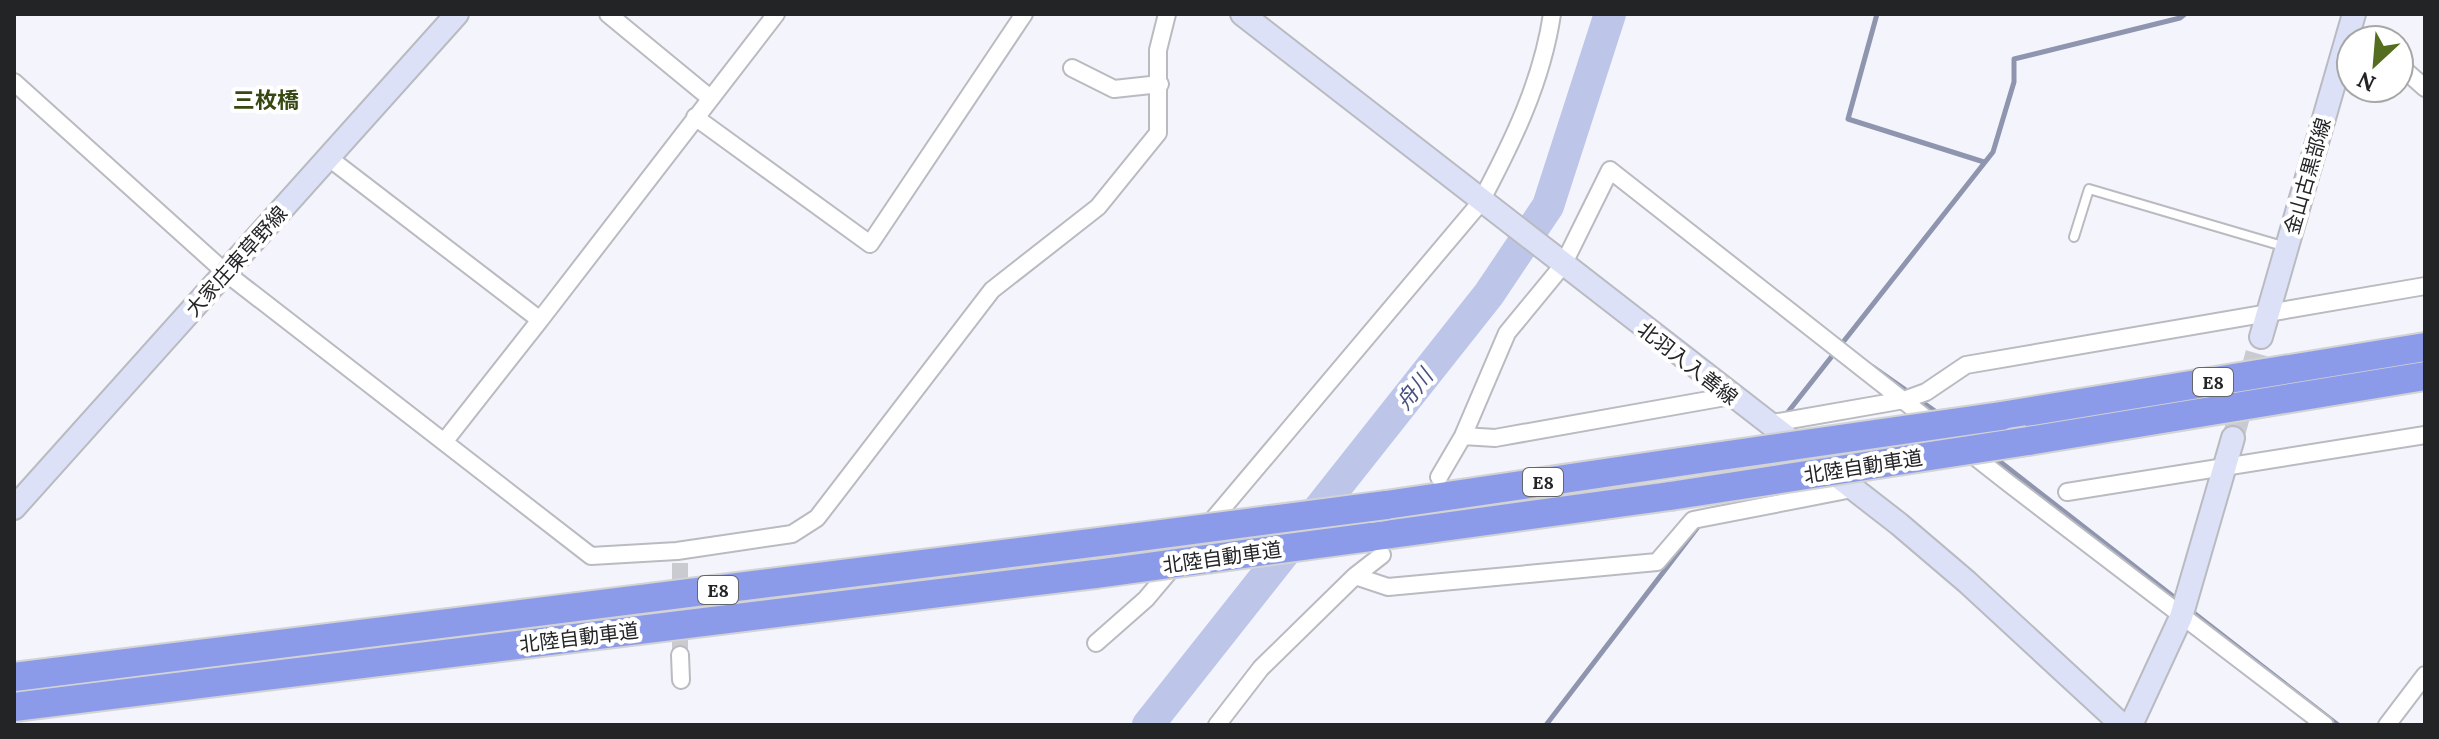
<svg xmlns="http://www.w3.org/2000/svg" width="2439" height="739" viewBox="0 0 2439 739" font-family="Lora,'Noto Sans JP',serif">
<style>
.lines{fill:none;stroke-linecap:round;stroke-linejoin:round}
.stream{stroke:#8f95ae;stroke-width:5}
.river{stroke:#bdc5e8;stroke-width:32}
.minor-tunnel{stroke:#cacbd1;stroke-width:16;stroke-dasharray:16 8;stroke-linecap:butt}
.secondary-tunnel{stroke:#cacbd1;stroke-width:22;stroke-dasharray:22 11;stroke-linecap:butt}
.service-casing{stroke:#b9bbc1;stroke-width:12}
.minor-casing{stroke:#b9bbc1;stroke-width:20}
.secondary-casing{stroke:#b9bbc1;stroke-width:26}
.motorway-casing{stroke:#d3d3d4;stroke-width:32}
.service{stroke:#fff;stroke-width:8}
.minor{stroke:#fff;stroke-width:16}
.secondary{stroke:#dce1f8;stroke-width:22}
.motorway{stroke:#8c9be9;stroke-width:28}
.motorway-bridge-casing{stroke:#d3d3d4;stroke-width:32;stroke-linecap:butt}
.motorway-bridge{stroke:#8c9be9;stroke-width:28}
.labels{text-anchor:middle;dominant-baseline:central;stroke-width:8;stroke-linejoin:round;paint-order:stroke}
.shield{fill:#fff;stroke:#656667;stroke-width:2}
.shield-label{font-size:18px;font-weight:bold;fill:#232426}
.street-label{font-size:20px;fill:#232426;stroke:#fff}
.neighbourhood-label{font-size:22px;font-weight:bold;fill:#374812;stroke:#fff}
.water-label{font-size:22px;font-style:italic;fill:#485180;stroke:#fff}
</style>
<rect width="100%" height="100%" fill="#f4f5fc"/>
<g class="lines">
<path class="stream" d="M1877 14 1848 119 1984 162
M1873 367 1910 393
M1918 399 1939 414
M1784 417 1993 152 2014 82V59L2180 18 2185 14
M1994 457 2179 601
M2190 610 2338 725
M1546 725 1701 523"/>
<path class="river" d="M1148 725 1489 294 1548 206 1610 14"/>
<path class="minor-tunnel" d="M680 563V655"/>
<path class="secondary-tunnel" d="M2233 438 2261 337"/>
<defs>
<path id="service" d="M2074 237 2089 189 2286 247"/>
<path id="minor" d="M608 14 710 98
M2399 65 2425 88
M1072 68 1114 89 1160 84
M14 82 226 273 591 556 677 551 792 534 817 518 992 290 1098 207 1158 133V50L1167 14
M695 117 870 244 1024 14
M329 158 540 320 444 442
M540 320 776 14
M1767 424 1904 400 1926 392 1966 365 2425 286
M1463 436 1495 438 1731 396
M1439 477 1463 436 1507 333 1563 265 1610 170 2007 482 2325 725
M2067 492 2425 435
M1382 555 1355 576 1388 587 1657 562 1693 520 1852 489
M1096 643 1146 599 1480 203C1512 143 1542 82 1552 14
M680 655 681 680
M1217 725 1261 668 1355 576
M2387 725 2425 675"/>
<path id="secondary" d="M1242 14 1899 524 1967 582 2122 725
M2261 337 2354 14
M14 508 457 14
M2131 725 2181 617 2233 438"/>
<path id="motorway" d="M2001 416 2425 347
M2028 441 2425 376
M1386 505 1700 459
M1370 537 1670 496
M14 677 1123 539
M14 707 1095 574"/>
</defs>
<use href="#service" class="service-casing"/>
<use href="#minor" class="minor-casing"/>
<use href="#secondary" class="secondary-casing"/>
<use href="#motorway" class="motorway-casing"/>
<use href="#service" class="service"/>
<use href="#minor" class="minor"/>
<use href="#secondary" class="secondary"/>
<use href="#motorway" class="motorway"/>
<defs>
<path id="motorway-bridge" d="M1700 459 2001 416
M1670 496 2028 441
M1123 539 1386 505
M1095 574 1370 537"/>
</defs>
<use href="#motorway-bridge" class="motorway-bridge-casing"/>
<use href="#motorway-bridge" class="motorway-bridge"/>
</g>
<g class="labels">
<g class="shield">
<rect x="2193" y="368" width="40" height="28" rx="6"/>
<rect x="1523" y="468" width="40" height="28" rx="6"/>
<rect x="698" y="576" width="40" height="28" rx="6"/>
</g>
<g class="shield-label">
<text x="2213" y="382">E8</text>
<text x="1543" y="482">E8</text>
<text x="718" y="590">E8</text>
</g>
<g class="street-label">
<text transform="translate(2307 176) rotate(-74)">金山古黒部線</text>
<text transform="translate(236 261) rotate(-48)">大家庄東草野線</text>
<text transform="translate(1688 363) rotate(38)">北羽入入善線</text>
<text transform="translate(1863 466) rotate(-9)">北陸自動車道</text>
<text transform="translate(1222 557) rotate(-8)">北陸自動車道</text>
<text transform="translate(579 637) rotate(-7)">北陸自動車道</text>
</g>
<g class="neighbourhood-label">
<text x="266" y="100">三枚橋</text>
</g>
<g class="water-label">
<text transform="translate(1414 389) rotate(-52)">舟川</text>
</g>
</g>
<rect width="2439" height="739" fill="none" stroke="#232426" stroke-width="32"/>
<g transform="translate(2375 64) rotate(206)"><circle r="38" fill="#ffffff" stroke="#a7a7a8" stroke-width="2"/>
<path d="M0-6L14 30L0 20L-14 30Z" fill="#556d1e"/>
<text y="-12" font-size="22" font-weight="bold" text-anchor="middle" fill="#232426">N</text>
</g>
</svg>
